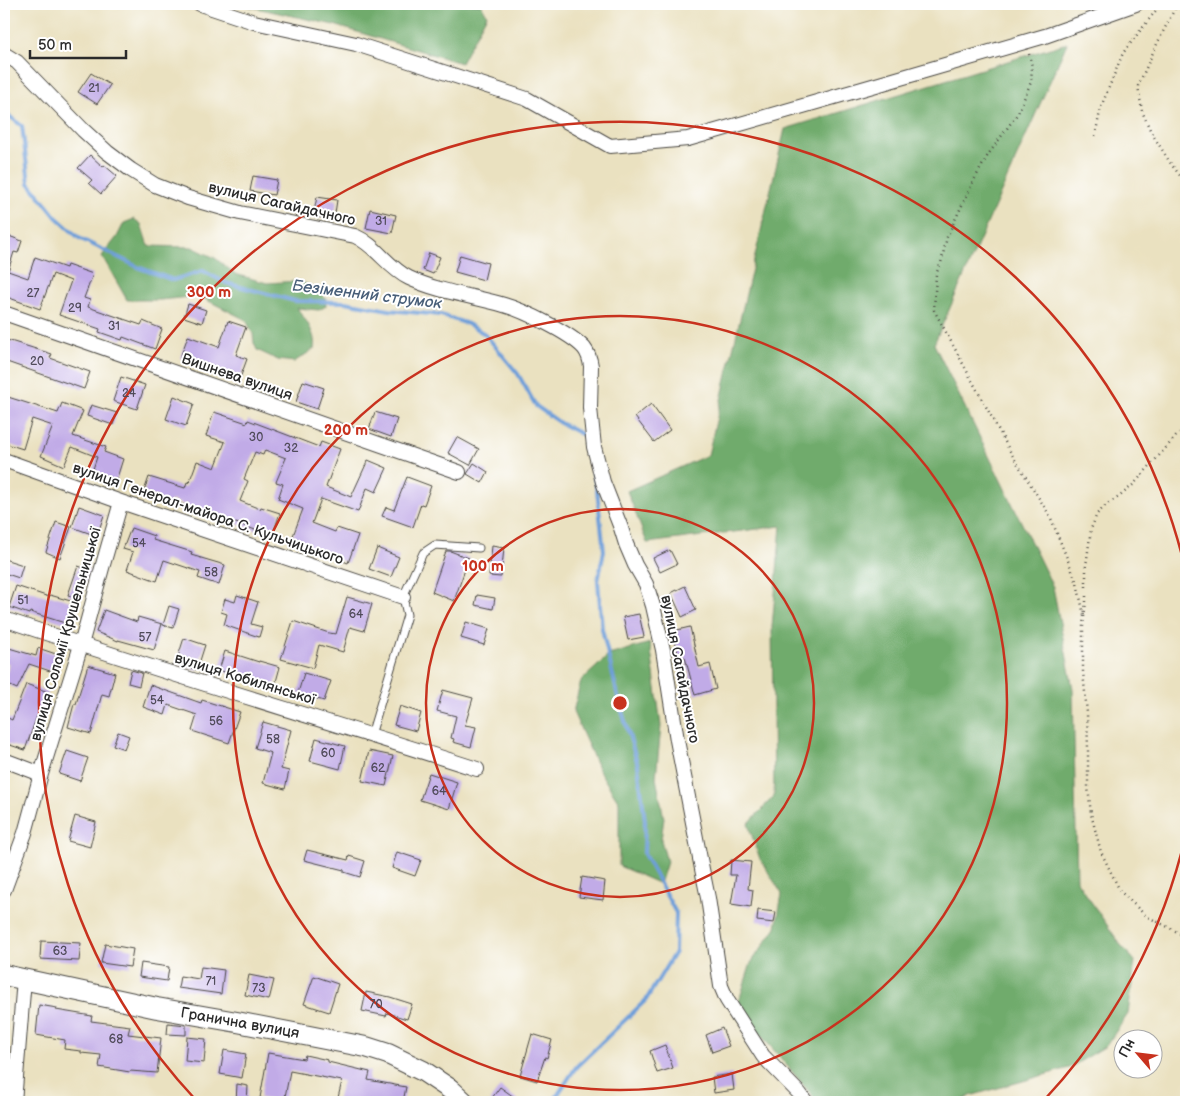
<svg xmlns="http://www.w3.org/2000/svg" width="1190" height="1106" viewBox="0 0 1190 1106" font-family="'Balsamiq Sans',sans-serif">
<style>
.forest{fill:#70ab6c;stroke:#4e6b4c}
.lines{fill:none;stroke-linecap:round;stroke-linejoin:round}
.stream{stroke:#6e9fd9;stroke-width:4}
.building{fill:#c1abe7}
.lane-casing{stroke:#484641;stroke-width:9}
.street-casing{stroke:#484641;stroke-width:16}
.secondary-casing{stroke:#484641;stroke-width:22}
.path{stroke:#484641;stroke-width:2.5;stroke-dasharray:1 4;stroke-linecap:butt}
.lane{stroke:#fff;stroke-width:7}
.street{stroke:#fff;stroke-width:14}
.secondary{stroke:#fff;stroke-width:20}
.ring{fill:none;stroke:#c8321e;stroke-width:2.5}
.labels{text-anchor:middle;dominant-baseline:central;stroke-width:4;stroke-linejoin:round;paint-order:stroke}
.number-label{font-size:12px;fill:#504b5a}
.street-label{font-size:15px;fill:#2b2b2b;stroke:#fff}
.water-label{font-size:16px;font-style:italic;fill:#495f79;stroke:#fff}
.centre{fill:#c8321e;stroke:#fff;stroke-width:2.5}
.ring-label{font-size:15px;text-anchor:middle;font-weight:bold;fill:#c8321e;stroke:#fff;stroke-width:4;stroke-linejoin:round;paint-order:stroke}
</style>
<rect width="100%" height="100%" fill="#fff"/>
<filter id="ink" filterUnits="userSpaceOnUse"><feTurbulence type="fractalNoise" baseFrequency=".02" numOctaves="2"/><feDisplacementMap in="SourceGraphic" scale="10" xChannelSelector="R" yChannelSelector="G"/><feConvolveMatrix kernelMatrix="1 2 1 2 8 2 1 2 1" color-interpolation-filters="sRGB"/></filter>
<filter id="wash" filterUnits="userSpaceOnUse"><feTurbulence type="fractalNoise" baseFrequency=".0096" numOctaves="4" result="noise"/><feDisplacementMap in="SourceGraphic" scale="20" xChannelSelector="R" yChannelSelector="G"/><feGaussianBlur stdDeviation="1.12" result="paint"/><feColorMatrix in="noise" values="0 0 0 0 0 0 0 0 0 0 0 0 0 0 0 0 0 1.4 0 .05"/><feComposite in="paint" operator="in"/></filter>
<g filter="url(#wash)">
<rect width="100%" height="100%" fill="#eae1c0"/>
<path class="forest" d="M238 4H481L487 15 461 63 334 25Z
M1067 43 934 344 1053 587 1073 689 1077 881 1120 944 1135 961 1128 1014 1106 1046 1069 1068 970 1096 960 1102H818L737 1007 751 963 776 927 782 894 760 859 748 824 774 796 772 627 781 526 647 543 627 491 708 455 785 129Z
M134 219 141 224 148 246 192 247 215 258 235 274 267 283 299 281 313 287 325 298 326 306 319 310 297 308C305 319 317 334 314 349L294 362 278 360 257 350 254 343 253 334 246 320 199 296 160 300H127L102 256 117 237 124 223Z
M650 643 661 726 656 778 664 818 661 840 667 862 660 884 619 866V802L601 774 573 712 581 681 609 655Z"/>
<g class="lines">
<path class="stream" d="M4 112 22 126 29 183 56 217 79 238 140 268 173 280 203 271 226 283 295 301 345 302 389 310 441 315 468 324 485 334 518 374 536 406 560 423 587 437V439
M553 1102 576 1067 646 1000 675 952 676 913 644 854 645 821 638 765 619 701 602 629 598 581 604 551 597 491 592 466"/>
</g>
<g id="blocks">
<path class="building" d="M91 73 110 85 97 104 78 92Z
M90 155 103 167 104 165 117 176 101 194 89 183 92 180 78 168Z
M253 176 277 180 274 195 250 191Z
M317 197 337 200 334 220 313 216Z
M370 209 396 215 392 233 366 228Z
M9 236 22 241 18 253 14 252 8 271 28 278 35 257 66 268 67 265 93 274 84 298 90 300 88 307 141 325 143 321 162 329 155 349 123 337 122 340 99 332 100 329 59 315 71 281 53 274 40 309 4 296V241L7 242Z
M429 253 440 257 433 274 423 270Z
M460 255 488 263 484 280 455 272Z
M188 304 206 310 202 323 184 317Z
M228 321 246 327 236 355 247 359 239 381 217 373 218 371 180 358 188 336 219 347Z
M4 339 52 354 50 358 90 372 84 389 4 361Z
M121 377 145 385 137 409 113 401Z
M303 381 324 388 317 409 296 402Z
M174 396 194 404 186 426 166 419Z
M8 397 58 413 62 403 83 411 73 436 106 447 104 452 123 459 115 484 91 475 97 457 72 447 64 466 41 456 53 426 32 419 23 449 4 443V425L7 413 4 411V408Z
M651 404 670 430 654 442 635 417Z
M91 405 117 413 113 425 87 416Z
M214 412 247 423 248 420 319 447 321 442 340 449 326 487 351 497 368 460 387 468 376 492 367 488 358 512 321 499 312 523 335 532 337 528 358 535 348 563 291 541 303 509 278 499 283 484 276 482 286 458 265 450 263 455 255 452 244 479 248 481 240 501 260 509 261 507 280 513 272 536 236 523 235 524 171 500 170 503 143 494 149 477 185 488 187 482 189 483 197 461 215 468 225 442 206 436Z
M375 412 397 419 391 437 369 429Z
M457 437 479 449 470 465 448 453Z
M474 463 488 472 482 483 467 474Z
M407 477 431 486 424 505 421 504 413 527 382 516 386 507 394 510Z
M79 506 104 515 97 536 72 527Z
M56 522 71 527 60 558 46 552Z
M131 528 154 536 153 540 192 552 191 555 225 565 219 585 198 578 200 572 164 560 157 581 127 570 133 552 123 549Z
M492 546 504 548 501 577 489 576Z
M377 548 399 557 391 577 369 569Z
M670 550 677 564 660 572 653 558Z
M446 551H450L469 558 454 601 432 592Z
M4 559 23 565 19 578 4 573Z
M78 566 90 570 80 599 68 595Z
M16 586 49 597 50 595 74 602 68 624 30 612 29 614 9 607Z
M685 586 696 610 682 617 671 593Z
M237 595 258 602 251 624 262 627 259 637 224 625 227 614 221 612 225 599 235 602Z
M477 595 495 598 493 609 475 605Z
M347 597 372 604 364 631 350 627 343 652 319 645 313 668 281 659 293 621 329 633 336 634Z
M169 606 179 609 173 628 163 625Z
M104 610 137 622 138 617 162 624 154 650 118 640V641L96 632Z
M639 614 644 637 628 640 623 617Z
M466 622 489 629 484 645 461 638Z
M690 627 699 667 710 664 716 689 695 695 685 657 679 659 673 631Z
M184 638 205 645 197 670 176 663Z
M9 648 36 656 38 648 59 655 53 672 29 664 17 689 4 683V679L10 664 5 662Z
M225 651 259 662V661L280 667 274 689 219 670Z
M88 665 115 673 109 696 102 694 91 734 68 727 74 704H76Z
M131 670 142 673 139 686 128 683Z
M304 673 331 681 324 701 298 693Z
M26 684 48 692 39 717 37 716 25 750 4 743V731L8 718 12 720Z
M150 685 201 703 202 700 240 712 229 743 192 731 197 715 168 705 165 715 143 707Z
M443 690 473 698 465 725 476 727 471 747 453 742 454 739 451 738 456 716 437 711Z
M400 706 421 713 416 731 394 725Z
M263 722 291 730 281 769 289 771 285 789 263 783 271 753 255 748Z
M118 732 129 736 124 749 113 745Z
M316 738 345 746 340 769 310 761Z
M67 751 88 758 80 781 59 774Z
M369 751 393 756 386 786 362 781Z
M429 773 457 782 449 809 420 800Z
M75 816 96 822 90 847 68 841Z
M307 850 348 860 349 856 365 861 360 877 344 872V870L304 860Z
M397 852 421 860 415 876 392 868Z
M731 860 751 862 748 889 753 890 751 907 731 904 736 875H730Z
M582 877 605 881 603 900 579 897Z
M758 910 776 912 774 923 757 921Z
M41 941 81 943 79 961 40 959Z
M105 944 133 949 130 967 101 963Z
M141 963 169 967 167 981 139 977Z
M201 967 224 970 221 994 178 988 180 976 199 979Z
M249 975 274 980 269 1000 245 995Z
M314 976 338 984 329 1012 304 1004Z
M366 992 390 997 412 1004 407 1019 387 1013 386 1016 362 1011Z
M39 1005 57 1008 56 1010 92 1016 91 1021 130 1026 128 1034 161 1038 157 1073 130 1071V1072L99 1067 101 1055 81 1053V1051L64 1049 65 1040 36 1035Z
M168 1023 186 1025V1035L167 1034Z
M722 1028 729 1046 712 1052 706 1035Z
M532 1034 552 1040 547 1058 545 1057 537 1081 520 1076Z
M187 1037 206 1039 204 1063 185 1061Z
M665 1045 673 1068 657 1073 650 1051Z
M224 1050 246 1054 242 1078 220 1074Z
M268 1053 304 1059 305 1055 328 1060V1062L370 1072 368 1080 406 1087 403 1102H337L342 1081 290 1071 284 1102 260 1098Z
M732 1074 734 1090 714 1093 712 1077Z
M237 1084 248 1086 247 1102H236Z
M500 1087 521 1102H489Z"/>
</g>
</g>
<g filter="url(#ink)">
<use href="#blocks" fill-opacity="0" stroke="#484641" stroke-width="1"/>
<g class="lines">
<defs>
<path id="lane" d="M371 735 407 615 403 597 423 553 435 545 479 548"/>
<path id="street" d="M200 4 254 22 356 44 527 99 610 146 688 139 883 83 1045 36 1136 4
M4 54 17 62 83 130 107 152 131 170 155 185 188 198 240 213 355 236C376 245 388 268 409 278 439 292 473 296 504 305 525 311 570 333 584 348 588 353 590 359 591 366L590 408 594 447 603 482 621 528 626 544 635 565 646 584 653 606 663 650 677 740 702 869 708 898 721 986 727 1000 763 1056 800 1094 806 1102
M4 313 459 472
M4 460 121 502 403 597
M4 619C160 672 319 718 477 769
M4 760 41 774
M4 890 25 833 41 774 81 645 102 568 121 502
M14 1102 24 979"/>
<path id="secondary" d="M4 975 157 1008 237 1022 366 1047 388 1054 423 1071 450 1089 464 1102"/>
</defs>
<use href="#lane" class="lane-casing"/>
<use href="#street" class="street-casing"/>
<use href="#secondary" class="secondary-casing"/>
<path class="path" d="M1177 4 1155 48 1138 86 1142 111 1151 132 1171 164 1186 183
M1029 54 1032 66 1031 82 1018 113 988 155 973 182 947 237 941 263 936 274 934 310 1011 453 1050 516 1077 583 1084 615
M1095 136 1101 107 1123 53 1161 4
M1186 425 1134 484 1119 497 1107 504 1097 514 1091 529 1086 566V602L1083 624V672L1087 713 1088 749V787L1091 814 1101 852 1120 891 1146 916 1168 927 1186 937"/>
<use href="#lane" class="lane"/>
<use href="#street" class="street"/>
<use href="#secondary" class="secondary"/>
</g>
</g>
<g class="ring">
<circle cx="620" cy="703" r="194"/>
<circle cx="620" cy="703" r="387"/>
<path d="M1186 834A581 581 0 0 1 1045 1099M195 1099A581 581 0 1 1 1186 572"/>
</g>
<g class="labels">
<g class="number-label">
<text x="94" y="88">21</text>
<text x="381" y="221">31</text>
<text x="33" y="293">27</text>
<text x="75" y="308">29</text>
<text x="114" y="326">31</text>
<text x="37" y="361">20</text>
<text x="129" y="393">24</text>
<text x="256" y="437">30</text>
<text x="291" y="448">32</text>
<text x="139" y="543">54</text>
<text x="211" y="572">58</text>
<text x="23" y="600">51</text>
<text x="356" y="614">64</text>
<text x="145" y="637">57</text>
<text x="157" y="700">54</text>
<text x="216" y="721">56</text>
<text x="273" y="739">58</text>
<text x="328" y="753">60</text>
<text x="378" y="768">62</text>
<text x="439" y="791">64</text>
<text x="60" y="951">63</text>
<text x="211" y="981">71</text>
<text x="259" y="988">73</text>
<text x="376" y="1004">70</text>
<text x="116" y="1039">68</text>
</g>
<g class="street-label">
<text transform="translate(282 204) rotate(13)">вулиця Сагайдачного</text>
<text transform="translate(237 377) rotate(19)">Вишнева вулиця</text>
<text transform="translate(208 514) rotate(19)">вулиця Генерал-майора С. Кульчицького</text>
<text transform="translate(66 634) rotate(-74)">вулиця Соломії Крушельницької</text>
<text transform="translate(680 669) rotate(79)">вулиця Сагайдачного</text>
<text transform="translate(245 679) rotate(17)">вулиця Кобилянської</text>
<text transform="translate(240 1023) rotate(10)">Гранична вулиця</text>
</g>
<g class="water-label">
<text transform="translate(367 295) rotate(7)">Безіменний струмок</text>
</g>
</g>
<circle cx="620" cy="703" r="8" class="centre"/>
<g class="ring-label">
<text x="209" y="297">300 m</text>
<text x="346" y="435">200 m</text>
<text x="483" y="571">100 m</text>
</g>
<rect width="1190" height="1106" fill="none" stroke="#fff" stroke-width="20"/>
<g transform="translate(1138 1054) rotate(298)"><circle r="24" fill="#ffffff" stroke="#aaaaaa"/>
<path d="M0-4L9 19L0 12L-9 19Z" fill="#c8321e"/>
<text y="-8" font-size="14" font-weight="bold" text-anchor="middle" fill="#2b2b2b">Пн</text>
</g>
<path d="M30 50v8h96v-8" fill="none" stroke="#2b2b2b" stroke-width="2.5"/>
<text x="38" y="50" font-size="15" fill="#2b2b2b" stroke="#ffffff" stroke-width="4" paint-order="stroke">50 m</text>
</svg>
